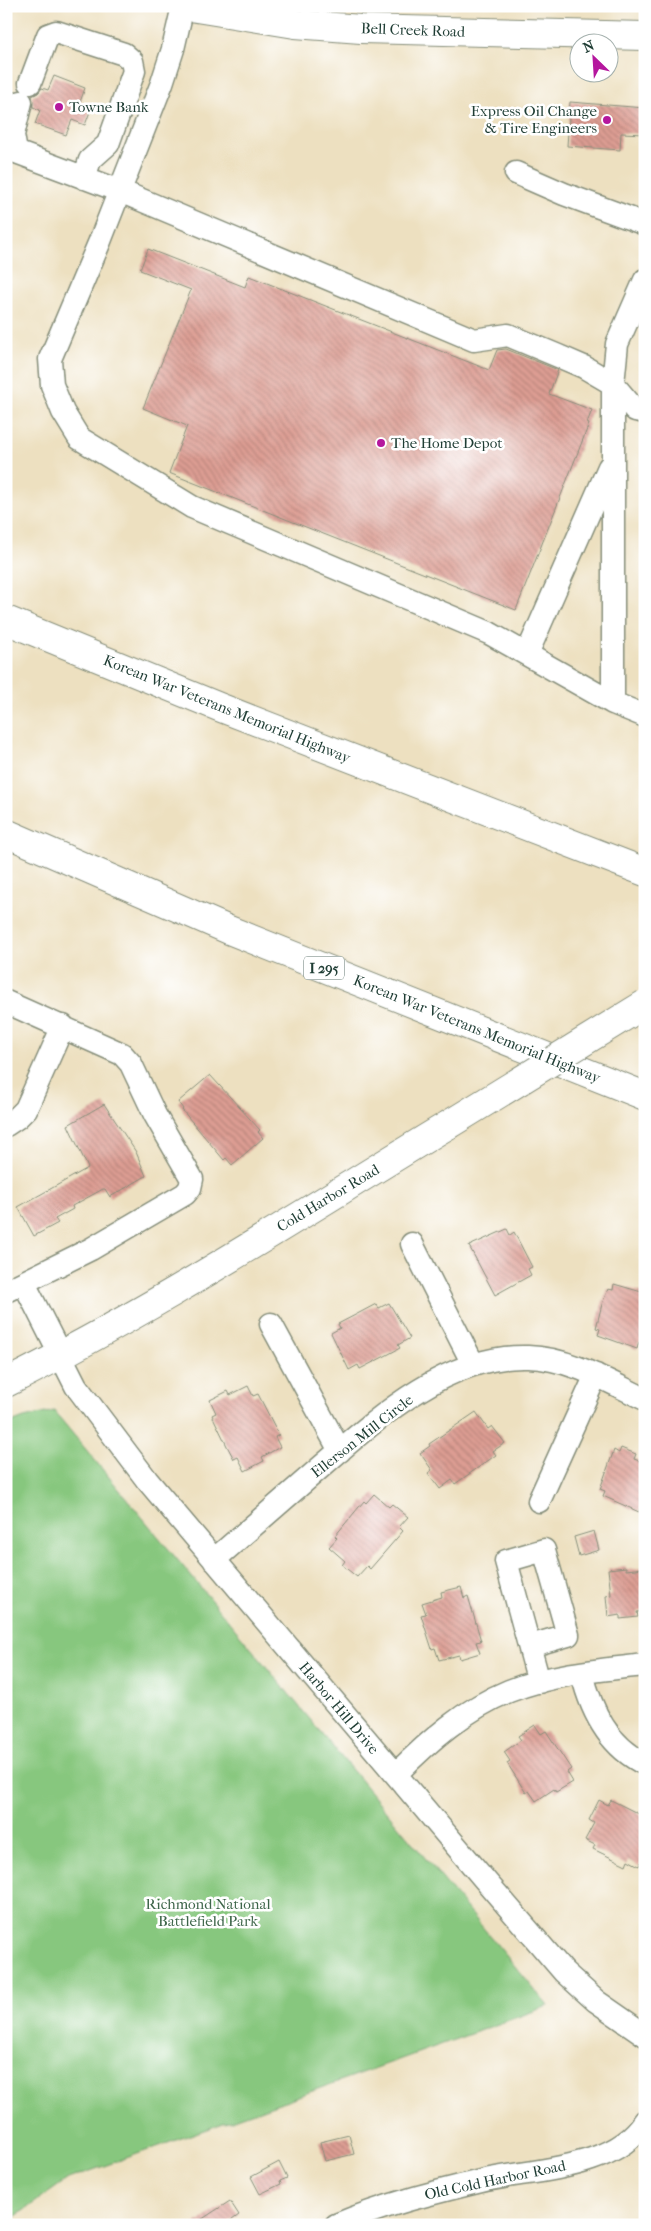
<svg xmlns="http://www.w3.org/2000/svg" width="651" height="2231" viewBox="0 0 651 2231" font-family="'IM FELL French Canon',serif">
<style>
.park{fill:#87c77e;stroke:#538259}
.building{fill:url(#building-back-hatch)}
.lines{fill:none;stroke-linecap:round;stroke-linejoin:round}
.minor-casing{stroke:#868e7a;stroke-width:25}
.major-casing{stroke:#868e7a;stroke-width:30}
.highway-casing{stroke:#868e7a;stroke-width:30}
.minor{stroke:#fff;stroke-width:22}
.major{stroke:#fff;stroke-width:28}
.highway{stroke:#fff;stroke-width:28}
.major-bridge-casing{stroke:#868e7a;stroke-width:30;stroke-linecap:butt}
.major-bridge{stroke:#fff;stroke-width:28}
.poi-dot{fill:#b5179e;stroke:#fff;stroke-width:2}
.labels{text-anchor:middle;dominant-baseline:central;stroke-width:5;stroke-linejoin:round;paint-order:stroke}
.shield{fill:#fff;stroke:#627771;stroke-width:1}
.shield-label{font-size:14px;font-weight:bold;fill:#1f3d34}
.street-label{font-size:15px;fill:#1f3d34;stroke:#fff}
.poi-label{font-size:15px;fill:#1f3d34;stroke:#fff;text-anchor:start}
.park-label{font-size:15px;fill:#3e664a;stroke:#fff}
</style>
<defs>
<pattern id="building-back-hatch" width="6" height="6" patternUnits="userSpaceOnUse" patternTransform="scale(1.25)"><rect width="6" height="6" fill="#dd9d93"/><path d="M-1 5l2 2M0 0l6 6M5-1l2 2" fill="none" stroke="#b38179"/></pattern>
</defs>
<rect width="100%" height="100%" fill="#fff"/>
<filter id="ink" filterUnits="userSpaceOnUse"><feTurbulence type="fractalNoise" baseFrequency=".02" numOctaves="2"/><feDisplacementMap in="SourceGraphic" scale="10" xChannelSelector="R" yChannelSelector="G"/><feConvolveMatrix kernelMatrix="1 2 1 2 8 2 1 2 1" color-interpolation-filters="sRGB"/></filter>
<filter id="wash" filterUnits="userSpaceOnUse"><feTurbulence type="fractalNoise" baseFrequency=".0096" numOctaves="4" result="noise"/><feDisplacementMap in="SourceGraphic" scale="20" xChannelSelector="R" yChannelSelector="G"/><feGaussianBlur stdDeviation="1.12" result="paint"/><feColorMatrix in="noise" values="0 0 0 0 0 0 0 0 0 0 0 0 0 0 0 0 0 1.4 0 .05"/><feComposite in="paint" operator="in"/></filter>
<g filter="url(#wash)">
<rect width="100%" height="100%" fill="#ede0c0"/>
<path class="park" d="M54 1411 548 2006 68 2179 6 2223V1425L24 1418Z"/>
<g id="blocks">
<path class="building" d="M54 76 85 88 79 105 91 109 85 125 72 120 66 135 35 124 40 110 33 107 32 96 38 93 42 88 48 90Z
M570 102 645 108V134L621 133 620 150 567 146Z
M148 249 245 287 249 276 489 370 497 350 506 349 558 370 549 394 592 410 587 423 589 424 516 610 169 473 187 426 143 408 191 290 140 270Z
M210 1075 260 1130 258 1132 263 1138 232 1165 226 1158 224 1160 182 1110 183 1109 178 1102Z
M104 1104 136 1152 146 1176 110 1197 105 1189H103L72 1206 73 1209 55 1219 58 1223 34 1236 18 1207 88 1168 68 1125Z
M507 1229 510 1235 514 1232 532 1267 528 1269 531 1275 495 1295 469 1246Z
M614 1284 645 1293V1344L639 1342 637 1349 598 1335 600 1329 596 1328 602 1304 608 1289 613 1290Z
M389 1303 410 1338 398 1345 400 1348 387 1355 360 1369 358 1365 349 1370 331 1333 340 1328 338 1324 361 1312 376 1304 379 1308Z
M248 1386 253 1396 258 1394 279 1435 275 1437 280 1447 262 1457 264 1461 245 1471 238 1457 234 1459 227 1446 212 1415 216 1413 210 1400 228 1391 230 1395Z
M476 1412 488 1429 492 1426 505 1443 493 1451 496 1455 455 1484 452 1480 440 1489 428 1473 432 1470 420 1453 430 1446 429 1444Z
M621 1448 636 1454 634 1459 645 1463V1508L641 1507 639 1512 603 1496 605 1491 600 1489 614 1450 619 1453Z
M374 1494 389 1507 392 1504 408 1517 399 1527 403 1531 370 1569 367 1566 357 1577 342 1565 345 1561 329 1547 337 1538 335 1536 364 1501 366 1503Z
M594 1531 599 1550 579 1556 574 1537Z
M626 1567V1570L645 1568V1611L637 1612 638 1617 620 1619V1615L608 1617 606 1596 611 1595 608 1569Z
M461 1587 464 1598 468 1596 473 1613 481 1641 476 1642 480 1653 460 1659 459 1655 439 1660 435 1648 432 1649 421 1615 426 1614 422 1603 442 1597 441 1592Z
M535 1725 541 1734 546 1731 571 1769 567 1772 573 1782 556 1792 554 1789 536 1801 529 1791 526 1793 507 1763 510 1761 504 1752 521 1740 518 1736Z
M599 1800 608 1805 611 1800 645 1817V1855L639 1866 628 1860 626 1865 593 1849 595 1845 585 1840 594 1823 589 1820Z
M349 2135 354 2154 325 2161 320 2142Z
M279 2162 287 2178 280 2181 281 2184 260 2194 251 2177Z
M230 2201 239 2215 225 2225H193Z"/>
</g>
</g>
<g filter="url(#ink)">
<use href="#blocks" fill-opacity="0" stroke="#868e7a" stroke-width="1"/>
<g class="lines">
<defs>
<path id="minor" d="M183 6 173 49 162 83 100 241 50 359 52 385 63 412 79 438 192 507 489 633 613 703
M30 83 48 35 56 32 124 54 132 61 134 71 108 144 90 160 84 178
M21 102 13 135 16 152 120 191 474 340 508 335 556 355 584 367 613 384 635 410 645 412
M516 173 564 194 645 224
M645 280 617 344 613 384V703L645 716
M527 654 609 467
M6 1002 122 1054 131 1064 155 1115 192 1179 190 1188 185 1194 91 1249 6 1291
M6 1125 18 1117 26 1109 63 1026
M412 1244 473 1364
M24 1283 76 1386 147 1480 484 1879 564 1972 596 2001 645 2035
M271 1324 340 1451
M539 1501 596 1375
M214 1560C247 1531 281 1502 314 1473 373 1422 445 1354 528 1357 570 1358 609 1382 645 1399
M530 1646 568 1635 544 1550 506 1561 539 1682
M582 1673C591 1711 608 1746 645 1764
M396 1774C429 1741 465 1709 509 1691 552 1674 599 1670 645 1665
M336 2225C383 2205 432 2193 481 2181 532 2169 613 2171 645 2121"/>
<path id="major" d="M184 6 295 24 361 29 645 36
M6 1383C159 1307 302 1213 448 1125"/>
<path id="highway" d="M6 620 219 707 645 872
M6 833 229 930 645 1096"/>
</defs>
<use href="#minor" class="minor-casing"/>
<use href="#major" class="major-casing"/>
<use href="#highway" class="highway-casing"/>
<use href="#minor" class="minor"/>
<use href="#major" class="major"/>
<use href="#highway" class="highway"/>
<defs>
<path id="major-bridge" d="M448 1125 645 1004"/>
</defs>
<use href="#major-bridge" class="major-bridge-casing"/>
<use href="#major-bridge" class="major-bridge"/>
</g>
</g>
<g class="poi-dot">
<circle cx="59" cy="107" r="5"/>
<circle cx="607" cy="120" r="5"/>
<circle cx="381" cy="443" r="5"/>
</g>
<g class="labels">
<rect class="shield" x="304" y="956.5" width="40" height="23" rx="4"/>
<g class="shield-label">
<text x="324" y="968">I 295</text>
</g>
<g class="street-label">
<text transform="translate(413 30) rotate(2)">Bell Creek Road</text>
<text transform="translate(227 709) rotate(22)">Korean War Veterans Memorial Highway</text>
<text transform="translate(477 1029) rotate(22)">Korean War Veterans Memorial Highway</text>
<text transform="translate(328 1198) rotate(-31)">Cold Harbor Road</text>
<text transform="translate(362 1436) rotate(-38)">Ellerson Mill Circle</text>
<text transform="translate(339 1708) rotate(50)">Harbor Hill Drive</text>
<text transform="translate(495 2180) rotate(-12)">Old Cold Harbor Road</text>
</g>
<g class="poi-label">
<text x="69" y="107">Towne Bank</text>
<text x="597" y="111" text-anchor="end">Express Oil Change<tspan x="597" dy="17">&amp; Tire Engineers</tspan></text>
<text x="391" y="443">The Home Depot</text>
</g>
<g class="park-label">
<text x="208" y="1904">Richmond National<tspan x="208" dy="17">Battlefield Park</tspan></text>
</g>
</g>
<rect width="651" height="2231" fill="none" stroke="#fff" stroke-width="25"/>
<g transform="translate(594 58) rotate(335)"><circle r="24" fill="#ffffff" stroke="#a5b1ae"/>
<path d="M0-4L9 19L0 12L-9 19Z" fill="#b5179e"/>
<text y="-8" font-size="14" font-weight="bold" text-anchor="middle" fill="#1f3d34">N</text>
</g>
</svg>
